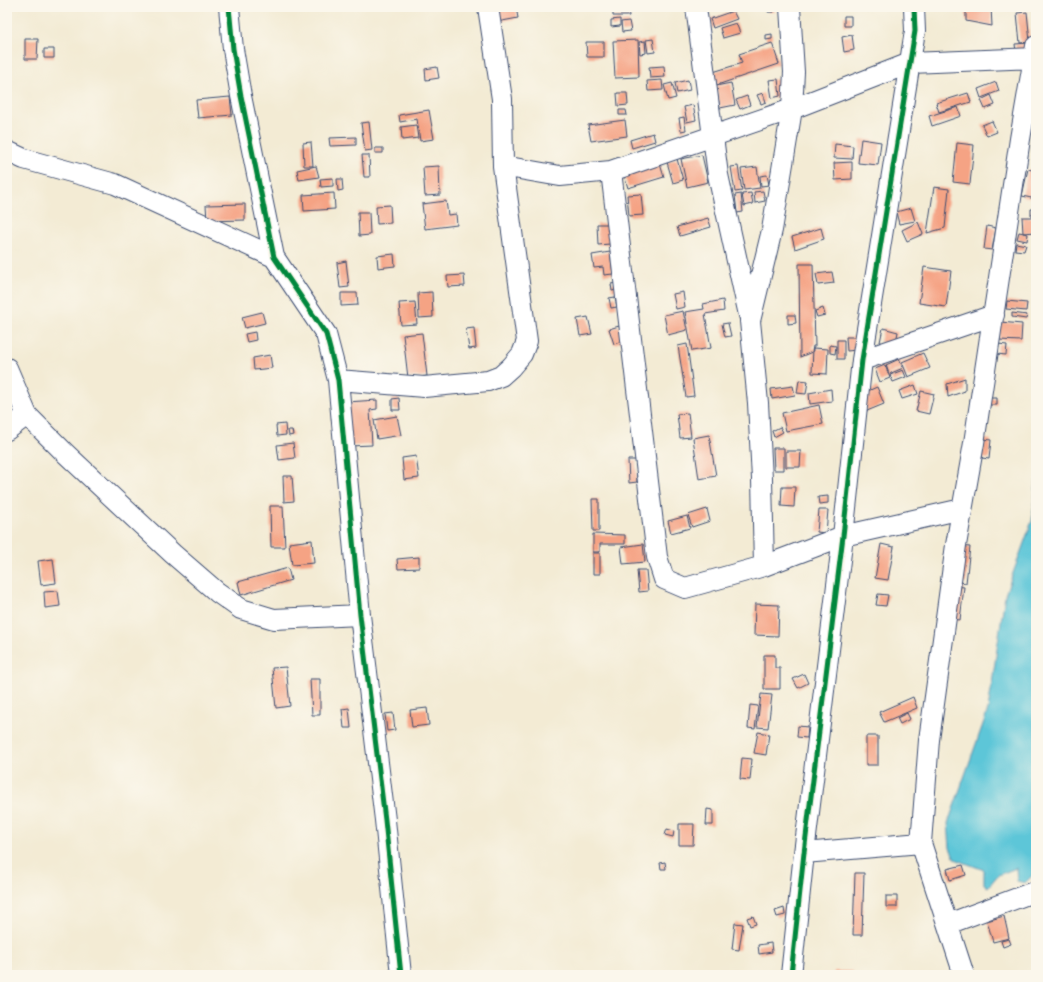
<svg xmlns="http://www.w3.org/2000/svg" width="1043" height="982" viewBox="0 0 1043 982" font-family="'Gochi Hand',sans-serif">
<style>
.water{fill:#5dc6d8;stroke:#3c7a9b}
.building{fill:#f5a384}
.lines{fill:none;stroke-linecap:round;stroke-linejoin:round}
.minor-casing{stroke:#3b4b70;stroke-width:22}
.minor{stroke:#fff;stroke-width:20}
.cycleway-casing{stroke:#fbf7ec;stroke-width:8}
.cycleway{stroke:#00873e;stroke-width:5}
</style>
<rect width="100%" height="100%" fill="#fbf7ec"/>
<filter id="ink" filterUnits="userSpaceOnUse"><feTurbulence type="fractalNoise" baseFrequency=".025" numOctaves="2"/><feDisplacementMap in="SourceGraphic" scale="8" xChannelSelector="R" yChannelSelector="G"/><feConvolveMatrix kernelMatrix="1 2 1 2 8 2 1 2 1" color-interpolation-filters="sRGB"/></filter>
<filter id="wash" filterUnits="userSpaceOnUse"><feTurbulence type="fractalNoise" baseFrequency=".012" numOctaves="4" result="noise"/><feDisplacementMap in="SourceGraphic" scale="16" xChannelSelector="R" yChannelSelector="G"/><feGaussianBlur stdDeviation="0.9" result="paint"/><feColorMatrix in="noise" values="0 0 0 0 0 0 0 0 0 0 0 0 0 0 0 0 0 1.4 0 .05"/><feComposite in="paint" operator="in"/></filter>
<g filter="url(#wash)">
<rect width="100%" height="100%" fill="#f3ebd4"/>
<path class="water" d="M1036 481V861L1032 876 1025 883 1017 881 1016 868 998 875 988 887 984 884V870L955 859 950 848 948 823 988 710 1005 595 1032 521Z"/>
<g id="blocks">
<path class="building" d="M495 7H516L518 18 497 22Z
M613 7H628L629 16H613Z
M736 7H751V8L737 10Z
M767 7H774V12H768Z
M966 7H991L992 26 966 21Z
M733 11 737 19 713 28 710 19Z
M1027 12 1030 42 1020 43 1017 13Z
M844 16H851V26H844Z
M620 19V26L611 27V20Z
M629 21 631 31 622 32 621 22Z
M736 23 740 33 723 38 720 28Z
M772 34V39L766 40V35Z
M852 35 854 50 844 52 842 37Z
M25 39H38L37 59H25Z
M653 39 655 52 648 53 646 40Z
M638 40 639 77 615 78 613 41Z
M645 41 646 53 640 54 639 42Z
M586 42H604V57H587Z
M772 43 779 64 717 85 713 72 742 63 739 54Z
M1029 43 1030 51 1016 52 1015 44Z
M44 49H54V58H44Z
M664 66 665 77 650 78 649 67Z
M437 67 439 78 426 80 425 69Z
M778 79 780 96 772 98 769 80Z
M662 80 663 90 648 91 647 81Z
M688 80 690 90 677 93 675 83Z
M996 82 999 91 981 98 978 89Z
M672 83 676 98 668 100 664 85Z
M731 83 735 105 720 108 716 86Z
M617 93H627L628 105 618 106Z
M763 93 766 102 761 104 757 95Z
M968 93 971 102 939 112 936 103Z
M991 95 995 105 985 109 981 100Z
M747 96 750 105 740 109 736 100Z
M230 97 232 115 198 118 196 100Z
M693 105 696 120 687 122 684 107Z
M958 107 961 116 932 126 929 116Z
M429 110 434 139 420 141 417 119 400 122 399 115Z
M619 110H626L627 115H619Z
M684 117 686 130 681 131 679 118Z
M625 120 627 136 591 141 588 125Z
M992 121 997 132 987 136 982 125Z
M369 122 372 150 365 151 361 123Z
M416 125 418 138 402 140 401 127Z
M653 133 655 141 632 148 630 140Z
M356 137V145L330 146 329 138Z
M861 139 881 142 878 165 858 163Z
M311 142 313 166H304L303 143Z
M957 143 974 145 970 184 953 182Z
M835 144 853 146 852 159 834 158Z
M375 148H383V153H375Z
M362 155H369L370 177H364Z
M702 155 708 182 687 187 681 159Z
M677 159 683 180 673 183 667 162Z
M852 162V179L835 180 834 163Z
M660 164 664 177 628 188 624 175Z
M316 166 319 177 299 180 297 170Z
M439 166 440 195 425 196 423 167Z
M738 166 742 191 735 192 731 167Z
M757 167 760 188 744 190 741 169Z
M1028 169 1036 171V199L1022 196Z
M767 175 769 185 761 186 760 176Z
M333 178V186L321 187 320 179Z
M337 179H342L343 190 338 191Z
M934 187 949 189 945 228 927 233Z
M763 191 765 201 755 203 754 192Z
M334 193 335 209 304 211 303 195Z
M751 193 753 204 744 206 742 194Z
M641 194 643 215 629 216 627 195Z
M741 194 743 212 737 213 735 195Z
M446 201 448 215 456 214 457 225 425 229 422 204Z
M245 204V220L207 221 206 205Z
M390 205 391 223 377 224 376 206Z
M911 208 915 221 899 224 896 212Z
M1031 209H1036V215H1031Z
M358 212H369L370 235 359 236Z
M1022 217H1036V232L1023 233Z
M708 218 711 227 680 236 677 227Z
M918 222 923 234 907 241 902 230Z
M597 224H608L610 244 598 245Z
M987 226 996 228 992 250 984 249Z
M821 228 824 239 795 249 792 237Z
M1019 232 1028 234 1027 241 1017 239Z
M1016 243 1026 245 1024 251 1015 250Z
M610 252 613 274 604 275 603 267 594 268 592 255Z
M394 254 395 266 378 268 377 256Z
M346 261 349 287 340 288 337 263Z
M799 264H813L815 346H813L812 352 800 357Z
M924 267 951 271 946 307 919 303Z
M832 272 834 283 818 285 816 274Z
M464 275 465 286 448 287 447 276Z
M616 283 617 290 612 291 611 284Z
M432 292 433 317 419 318 418 293Z
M683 292 685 307 676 309 673 294Z
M341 293H357L358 305 341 306Z
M615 297 617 307 611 308 609 298Z
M723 300 724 311 705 314 711 348 692 351 685 312 704 309 703 304Z
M1007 301 1027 303 1026 311 1006 309Z
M415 302 417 324 401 325 399 303Z
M823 308 825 315 817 317 815 311Z
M683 311 687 330 668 335 664 315Z
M262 312 265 323 245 328 242 317Z
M1012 313 1027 315 1026 319 1012 317Z
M788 315H795L796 323 788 324Z
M588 317 592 334 580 336 577 319Z
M1000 322 1022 324 1021 341 999 340Z
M728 323 731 336 725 337 722 324Z
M619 326 623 341 614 344 609 329Z
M474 328 476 348 469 349 466 329Z
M883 328 898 332 895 346 880 342Z
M255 332 256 340 247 342 245 334Z
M422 333 427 376 408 378 403 335Z
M846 337H855L856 350 847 351Z
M837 340H844V359H837Z
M687 344 694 396 686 397 678 346Z
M998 344 1007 345 1006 355 997 354Z
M830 345 836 346 835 354 830 353Z
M813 348 828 349 827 374 812 373Z
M923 353 930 368 908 377 902 362Z
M270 355 272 368 254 370 253 358Z
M899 359 903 368 889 374 886 365Z
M885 365 890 378 880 382 875 369Z
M903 370 906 377 893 382 890 375Z
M965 378V391L948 397 947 384Z
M799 380 808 381 806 394 797 393Z
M915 385 918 394 902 399 899 391Z
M793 386 795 395 772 399 771 389Z
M877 387 884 404 867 411 861 394Z
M831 389 832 401 810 404 809 393Z
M921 391 934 394 929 414 916 411Z
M399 398 400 410H392V399Z
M990 398H997V405H990Z
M377 400V409L370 410 372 445 350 446 347 402Z
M819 405 823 424 786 431 782 413Z
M688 413 691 437 680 438 677 414Z
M397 416 401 435 377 439 374 420Z
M285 424 286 435 277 436 276 425Z
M780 427 783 432 774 437 772 431Z
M288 430H292L293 435 289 436Z
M709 435 716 476 699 479 693 438Z
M984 439 991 440 989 459 982 458Z
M293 443 295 458 279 460 277 445Z
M773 448H784V470H774Z
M786 451H801L800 467H786Z
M416 456 419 478 404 480 402 458Z
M628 460H636L637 482 629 483Z
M283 476H292L294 501 284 502Z
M782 487H795L794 507 781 506Z
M828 496V503L819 504 818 497Z
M592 499H599V531H593Z
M270 506H283L285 547H271Z
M707 509 710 521 692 527 688 515Z
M819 510H828L826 533 817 532Z
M687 516 690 528 671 533 668 521Z
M593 534 625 535V544H600V552H593Z
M312 540 314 563 292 565 289 543Z
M643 544 645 562 623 564 621 547Z
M881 544 894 547 888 580 875 578Z
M959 546 970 547 966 583 954 581Z
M593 553H600V574H593Z
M419 557V568L398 569 397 559Z
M53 559 56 583 41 585 38 561Z
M288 568 291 580 241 595 238 582Z
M637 570H646L648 591 639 592Z
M955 586 964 587 960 620 951 619Z
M58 591 60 606 45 608 44 592Z
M878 594 888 595 886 606 876 605Z
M755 604 779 605 778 636 754 635Z
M764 655H775V668H780V689H764Z
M286 667 290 706 276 708 272 668Z
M804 674 808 683 798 688 793 679Z
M310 679H320V715H312Z
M761 694 772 695 768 728 757 727Z
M913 697 917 708 884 722 879 712Z
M750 705 758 706 755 729 748 728Z
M349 708 351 728H344L342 709Z
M427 708 429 725 412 727 410 710Z
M393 713 395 730 387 731 385 714Z
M907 713 910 719 900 724 897 718Z
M798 726 808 727 807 738 797 737Z
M758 732 769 734 766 755 754 753Z
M866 736H878V765H866Z
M742 758 752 759 750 780 740 779Z
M707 809 713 810V825H706Z
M679 824H694L693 845H679Z
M667 829 674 831 673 837 665 835Z
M665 862 666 869H661L660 863Z
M963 865 966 875 950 880 947 869Z
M855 873H864L862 935H853Z
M886 896H897V907H886Z
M784 908 785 915 777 917 775 911Z
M753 916 756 924 750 926 747 918Z
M1004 916 1009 938 993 942 987 921Z
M735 923 743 924 739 950 732 949Z
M1009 939 1011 944 1003 947 1001 941Z
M771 943 772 952 759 954 758 945Z
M834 971H853V975H834Z"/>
</g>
</g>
<g filter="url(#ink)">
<use href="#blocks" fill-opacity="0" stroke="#3b4b70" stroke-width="1"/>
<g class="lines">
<defs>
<path id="minor" d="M229 7 233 49 241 96 274 257 326 334 338 380 360 615 385 820 401 975
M696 7 718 175 749 315
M790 7 794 72 792 109 772 230 750 321 758 403 762 479 764 566 843 536 962 509
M7 151 24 159 115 184 274 257
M503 166 560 176 611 171 792 109 910 63 1035 58 1036 56
M611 171 657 557 664 579 685 588 764 566
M862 360 994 315
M7 368 27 415 65 453 173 554 217 592 241 609 274 619 360 615
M338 380 424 387 488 381 501 376 511 367 522 354 527 341 503 166 502 99 488 7
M7 430 27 415
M804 853 921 843
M948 924 1036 891
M791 975 804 853 843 536 862 360 915 31 914 7
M964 975 921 843 929 740 956 545 974 443 1020 139 1036 46"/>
</defs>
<use href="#minor" class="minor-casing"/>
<use href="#minor" class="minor"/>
<defs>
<path id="cycleway" d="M229 7 233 49 241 96 274 257 326 334 338 380 360 615 385 820 401 975
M791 975 804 853 843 536 862 360 915 31 914 7"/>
</defs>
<use href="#cycleway" class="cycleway-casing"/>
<use href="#cycleway" class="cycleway"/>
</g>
</g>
<rect width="1043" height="982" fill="none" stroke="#fbf7ec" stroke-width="24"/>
</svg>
